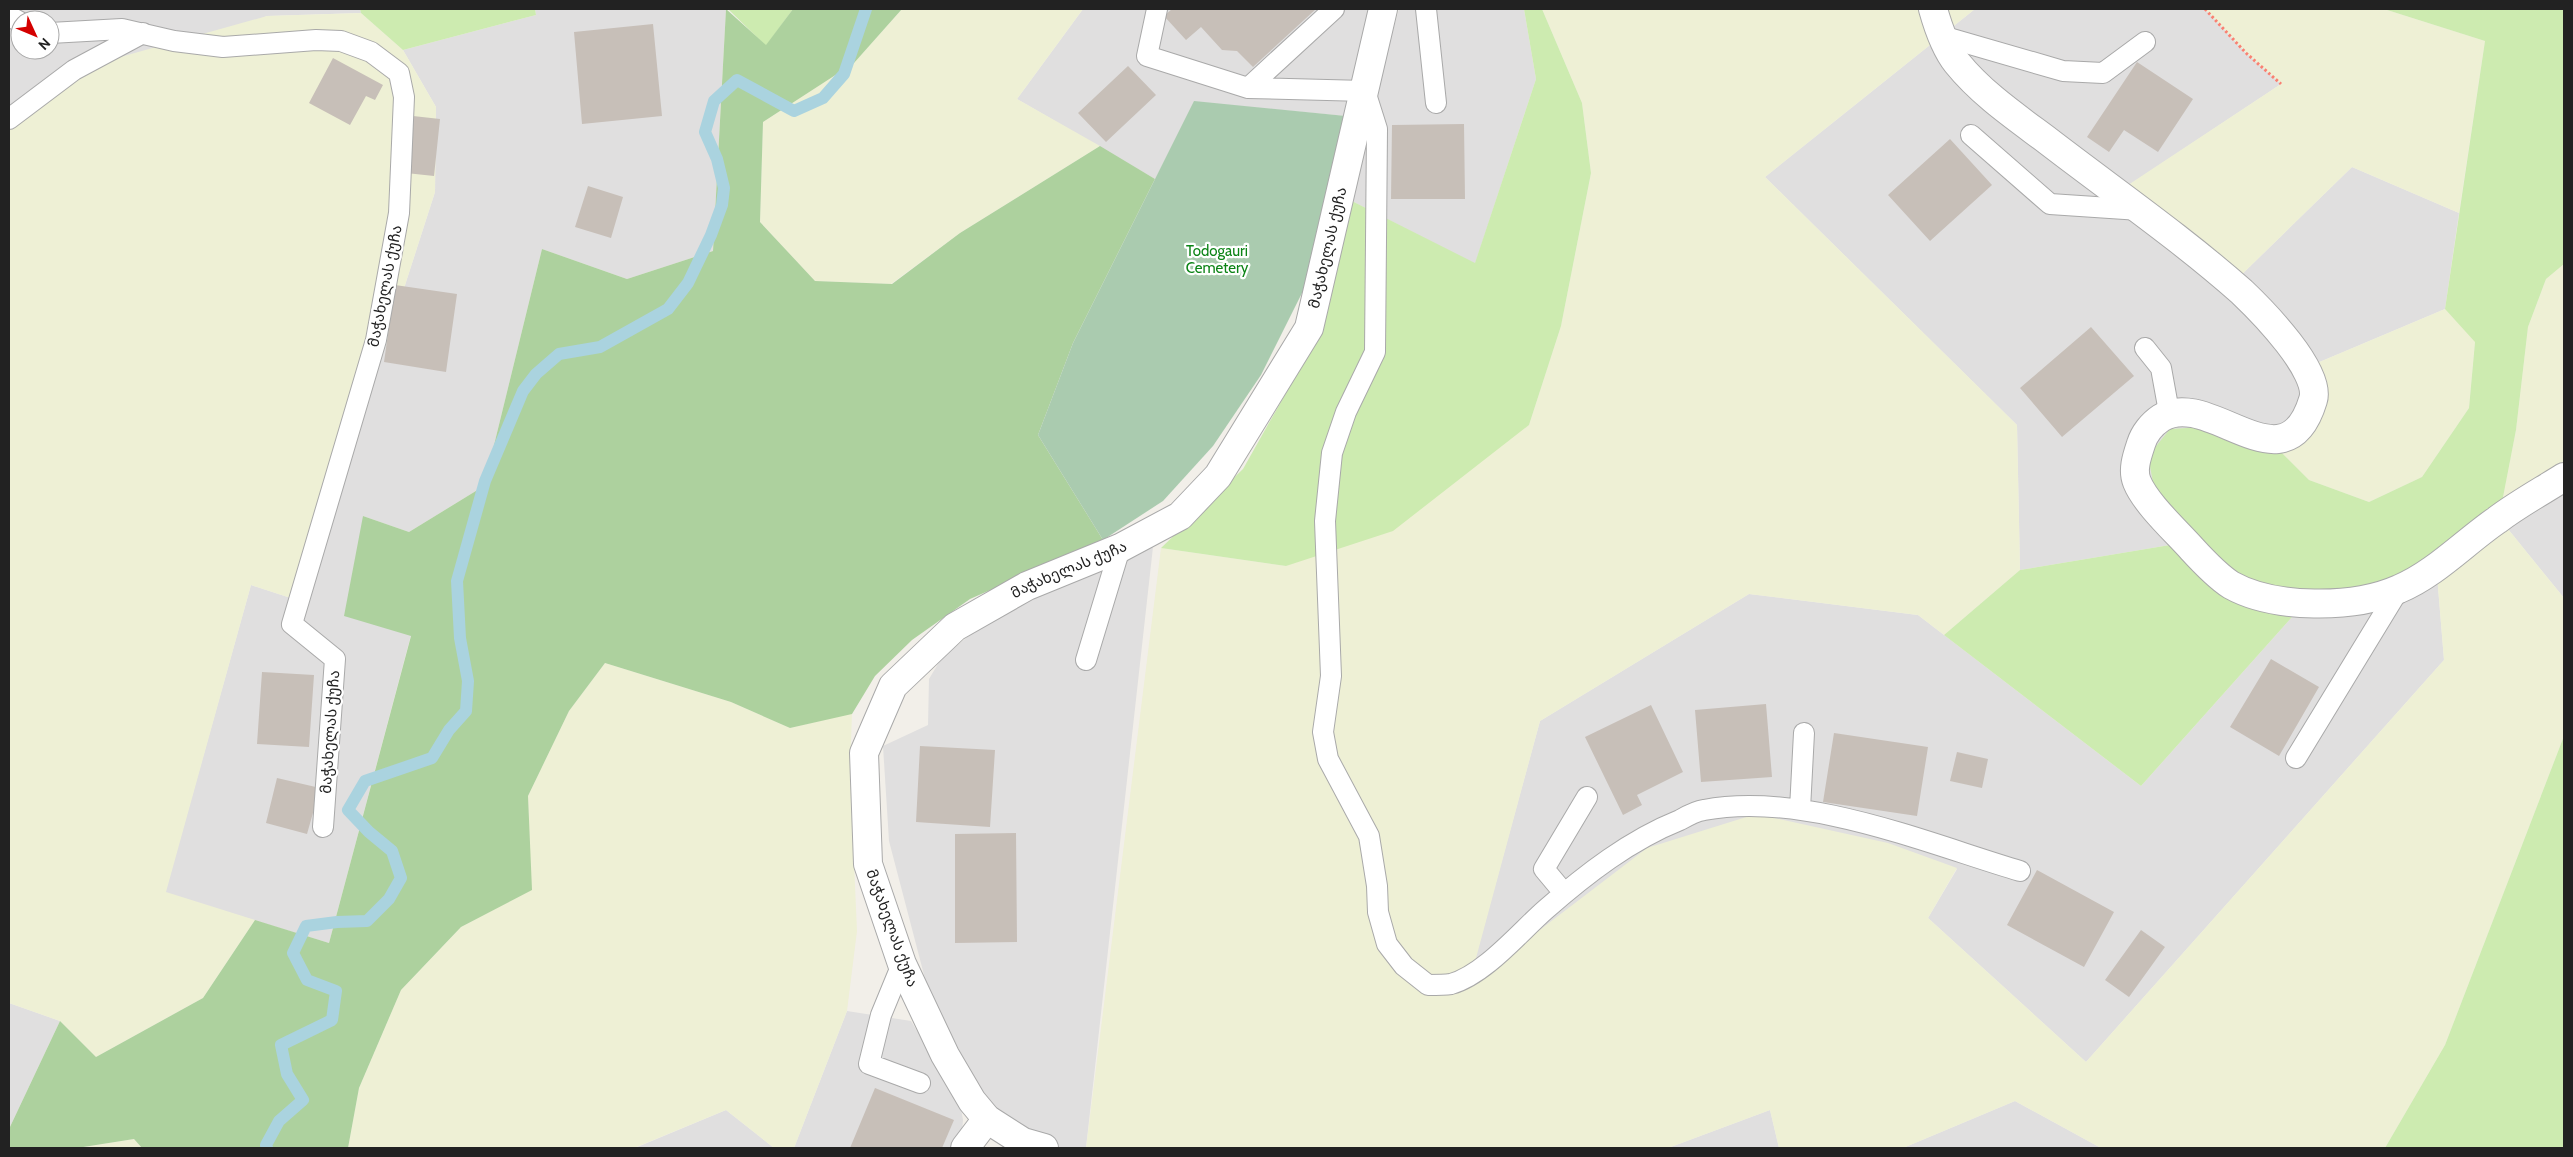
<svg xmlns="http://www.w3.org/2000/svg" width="2573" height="1157" viewBox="0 0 2573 1157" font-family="Cabin,'Noto Sans Georgian',sans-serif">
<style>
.residential{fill:#e0dfdf;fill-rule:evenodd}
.farmland{fill:#eef0d5}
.grass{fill:#cdebb0}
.forest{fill:#add19e}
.cemetery{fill:#aacbaf}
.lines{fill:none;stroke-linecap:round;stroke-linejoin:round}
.stream{stroke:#aad3df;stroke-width:12}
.building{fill:#c7bfb8}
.lane-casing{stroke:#a9a9a9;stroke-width:22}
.street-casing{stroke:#a9a9a9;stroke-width:30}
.path{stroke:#fa8072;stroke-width:3;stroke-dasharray:2.5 2.5;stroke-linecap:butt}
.lane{stroke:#fff;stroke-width:20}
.street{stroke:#fff;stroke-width:28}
.labels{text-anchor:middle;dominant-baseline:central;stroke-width:4.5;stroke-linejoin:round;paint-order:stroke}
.street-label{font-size:15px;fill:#222;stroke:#fff}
.park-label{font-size:15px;fill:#0c8416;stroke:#fff}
</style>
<rect width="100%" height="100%" fill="#f2efe9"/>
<path class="residential" d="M9 9H360L361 13 267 16 9 121ZM20 20H50V50H20Z
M535 9H726L713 251 627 279 542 249 484 486 409 532 363 516 411 635 329 943 165 893 251 585 303 602 435 192 436 107 403 50 536 15Z
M1083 9H1374L1346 116 1195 102 1155 179 1017 99Z
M1399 9H1524L1536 79 1475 264 1346 198Z
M1975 9H2205L2246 53 2281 84 2117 193 2231 285 2352 167 2459 213 2445 309 2310 366 2311 426 2282 453 2242 447 2204 427 2194 541 2020 570 2017 425 1765 177Z
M2564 477V598L2499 518Z
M1153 547 1086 1148H1044L1023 1142 945 1055 889 841 883 746 928 725 929 679 941 659 1003 607Z
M2437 575 2444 660 2086 1062 1928 918 1957 869 1468 985 1540 721 1749 594 1918 615 2141 786 2292 617 2346 610Z
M9 1003 60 1021 9 1129Z
M847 1011 911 1021 960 1103 963 1120 961 1142 957 1148H794Z
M2015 1101 2101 1148H1903Z
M726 1110 774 1148H635Z
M1770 1110 1779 1148H1668Z"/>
<path class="farmland" d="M902 9H1083L1017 99 1100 146 960 233 891 284 815 281 760 222 763 122 854 63Z
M1542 9H1975L1765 177 2017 425 2020 570 1944 635 1918 615 1749 594 1540 721 1469 984 1647 848 1756 814 1888 843 1957 868 1928 918 2086 1062 2444 660 2437 575 2499 518 2516 430 2528 327 2546 279 2564 264V477L2499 518 2564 598V736L2445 1045 2385 1148H2101L2015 1101 1903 1148H1779L1770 1110 1668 1148H1086L1161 548 1286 566 1529 425 1561 326 1591 173 1582 103Z
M2205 9H2384L2485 41 2459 213 2352 167 2231 285 2116 193 2281 84 2246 53Z
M361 13 403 50 436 107 435 192 303 602 251 585 166 892 255 920 203 998 96 1057 60 1021 9 1003V121L74 70 267 16Z
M2445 309 2475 341 2469 408 2422 477 2369 502 2309 480 2282 453 2311 426 2310 366Z
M605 663 731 702 790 728 852 713 850 770 857 931 847 1011 794 1148H774L726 1110 634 1148H348L359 1088 401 990 461 927 531 890 528 796 569 711Z
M134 1139 142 1148H77Z"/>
<path class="grass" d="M360 9H535L536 15 403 50 361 13Z
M728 9H793L766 46Z
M1524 9H1542L1582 103 1591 173 1561 326 1529 425 1393 531 1286 566 1161 548 1243 469 1322 329 1346 198 1475 263 1536 79Z
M2384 9H2564V264L2546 279 2528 327 2516 430 2499 518 2346 610 2292 617 2141 786 1944 635 2020 570 2194 541 2156 498 2148 456 2170 429 2204 427 2242 447 2282 453 2309 480 2369 502 2422 477 2469 408 2475 342 2445 309 2485 41Z
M2564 736V1148H2385L2445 1045Z"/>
<path class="forest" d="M726 9 766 45 793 9H902L854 63 763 122 760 222 815 281 892 284 960 233 1100 146 1155 179 1073 343 1038 435 1103 540 970 599 912 640 875 676 852 714 790 728 731 702 605 663 569 711 528 796 532 890 461 927 401 990 359 1088 348 1148H142L134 1139 77 1148H9V1129L60 1021 96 1057 203 998 255 920 329 943 411 636 344 616 363 516 409 532 484 486 542 249 627 279 713 251Z"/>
<path class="cemetery" d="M1194 101 1346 116 1303 291 1261 375 1213 446 1163 501 1103 540 1038 435 1073 343Z"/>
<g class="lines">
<path class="stream" d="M267 1148 266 1145 279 1121 303 1100 287 1074 281 1045 332 1020 336 991 307 980 293 953 306 926 337 922 367 921 389 899 401 878 392 851 369 832 348 810 365 781 432 758 449 730 466 711 468 681 460 638 457 581 485 481 523 391 536 374 559 354 600 347 668 309 688 283 711 235 722 205 724 188 717 159 705 132 714 101 737 80 794 111 823 98 844 74 866 9"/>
</g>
<path class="building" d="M1172 9H1316L1253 67 1237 51 1222 50 1201 27 1186 40 1164 16Z
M653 24 662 116 582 124 574 32Z
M333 58 383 85 375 100 366 96 350 125 309 103Z
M2137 62 2193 99 2158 152 2124 130 2109 152 2087 137Z
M1128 66 1156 95 1106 142 1078 113Z
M413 116 440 119 434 176 406 173Z
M1464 124 1465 199H1391L1392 125Z
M1950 139 1992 185 1930 241 1888 195Z
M588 186 623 197 611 238 575 227Z
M395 285 457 294 446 372 384 362Z
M2091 327 2134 376 2062 437 2020 388Z
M2271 659 2319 687 2279 756 2230 727Z
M262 672 314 675 309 747 257 744Z
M1766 704 1772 777 1701 782 1695 710Z
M1651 705 1683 772 1637 795 1642 805 1623 815 1585 737Z
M1834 733 1928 747 1917 816 1823 802Z
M920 746 995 750 990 827 916 822Z
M1957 752 1988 759 1982 788 1950 781Z
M277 778 320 788 307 834 266 823Z
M1016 833 1017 942 955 943V834Z
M2037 870 2114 912 2084 967 2007 925Z
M2141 930 2165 947 2129 997 2105 980Z
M875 1088 954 1120 942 1148H850Z"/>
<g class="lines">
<defs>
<path id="lane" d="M1157 9 1147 56 1248 88 1334 9
M1426 9 1436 103
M9 16 20 22
M50 33 122 29 174 41 223 47 316 40 341 41 371 52 399 73 404 97 399 213 376 340 292 624 335 659 323 827
M1942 36 2063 71 2103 73 2145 42
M1248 88 1365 91 1377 129 1375 352 1346 412 1332 453 1325 521 1331 676 1323 732 1328 759 1369 836 1377 886 1378 912 1387 944 1404 966 1428 985C1435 985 1444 985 1451 984 1484 975 1520 932 1545 910 1586 874 1630 840 1680 820 1687 816 1696 811 1704 810 1803 791 1926 843 2020 871
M9 119 74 70 143 33
M1971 135 2050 204 2140 210
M2145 348 2161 368 2169 412
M1086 660 1120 548
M2296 758 2399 589
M1800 809 1804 733
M1564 893 1544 869 1587 797
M902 964 881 1015 869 1064 920 1083"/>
<g id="street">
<path d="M1933 9C1938 27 1945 48 1957 63 1982 94 2016 117 2048 141 2113 191 2181 238 2242 292 2262 311 2322 372 2313 400 2285 493 2209 387 2161 418 2152 424 2144 434 2141 444 2137 456 2132 470 2137 482 2146 504 2176 531 2192 549 2203 561 2217 576 2231 585 2274 609 2354 609 2399 589 2435 574 2465 542 2497 520 2518 504 2542 491 2564 477"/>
<path d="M965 1148 987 1119"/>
<path id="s1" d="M1044 1148 1023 1142 987 1119 972 1101 945 1055 902 964 868 864 864 753 893 686 955 627 1027 586 1120 548 1180 516 1218 476 1309 328 1383 9"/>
</g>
</defs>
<use href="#lane" class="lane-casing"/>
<use href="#street" class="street-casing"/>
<path class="path" d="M2205 9 2246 53 2281 84"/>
<use href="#lane" class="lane"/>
<use href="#street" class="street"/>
</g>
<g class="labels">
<g class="street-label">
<text stroke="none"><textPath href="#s1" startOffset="1180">მაჭახელას ქუჩა</textPath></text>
<text transform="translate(385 286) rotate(-79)">მაჭახელას ქუჩა</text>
<text stroke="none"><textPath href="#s1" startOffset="745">მაჭახელას ქუჩა</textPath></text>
<text transform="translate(330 732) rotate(-86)">მაჭახელას ქუჩა</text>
<text transform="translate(892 928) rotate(70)">მაჭახელას ქუჩა</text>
</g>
<g class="park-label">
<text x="1217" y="251">Todogauri<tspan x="1217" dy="17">Cemetery</tspan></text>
</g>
</g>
<rect width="2573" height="1157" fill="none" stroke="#222222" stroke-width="20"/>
<g transform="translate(35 35) rotate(134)"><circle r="24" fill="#ffffff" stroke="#a7a7a7"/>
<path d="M0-4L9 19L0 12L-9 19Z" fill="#d40000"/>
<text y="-8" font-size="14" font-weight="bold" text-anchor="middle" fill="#222222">N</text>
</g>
</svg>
